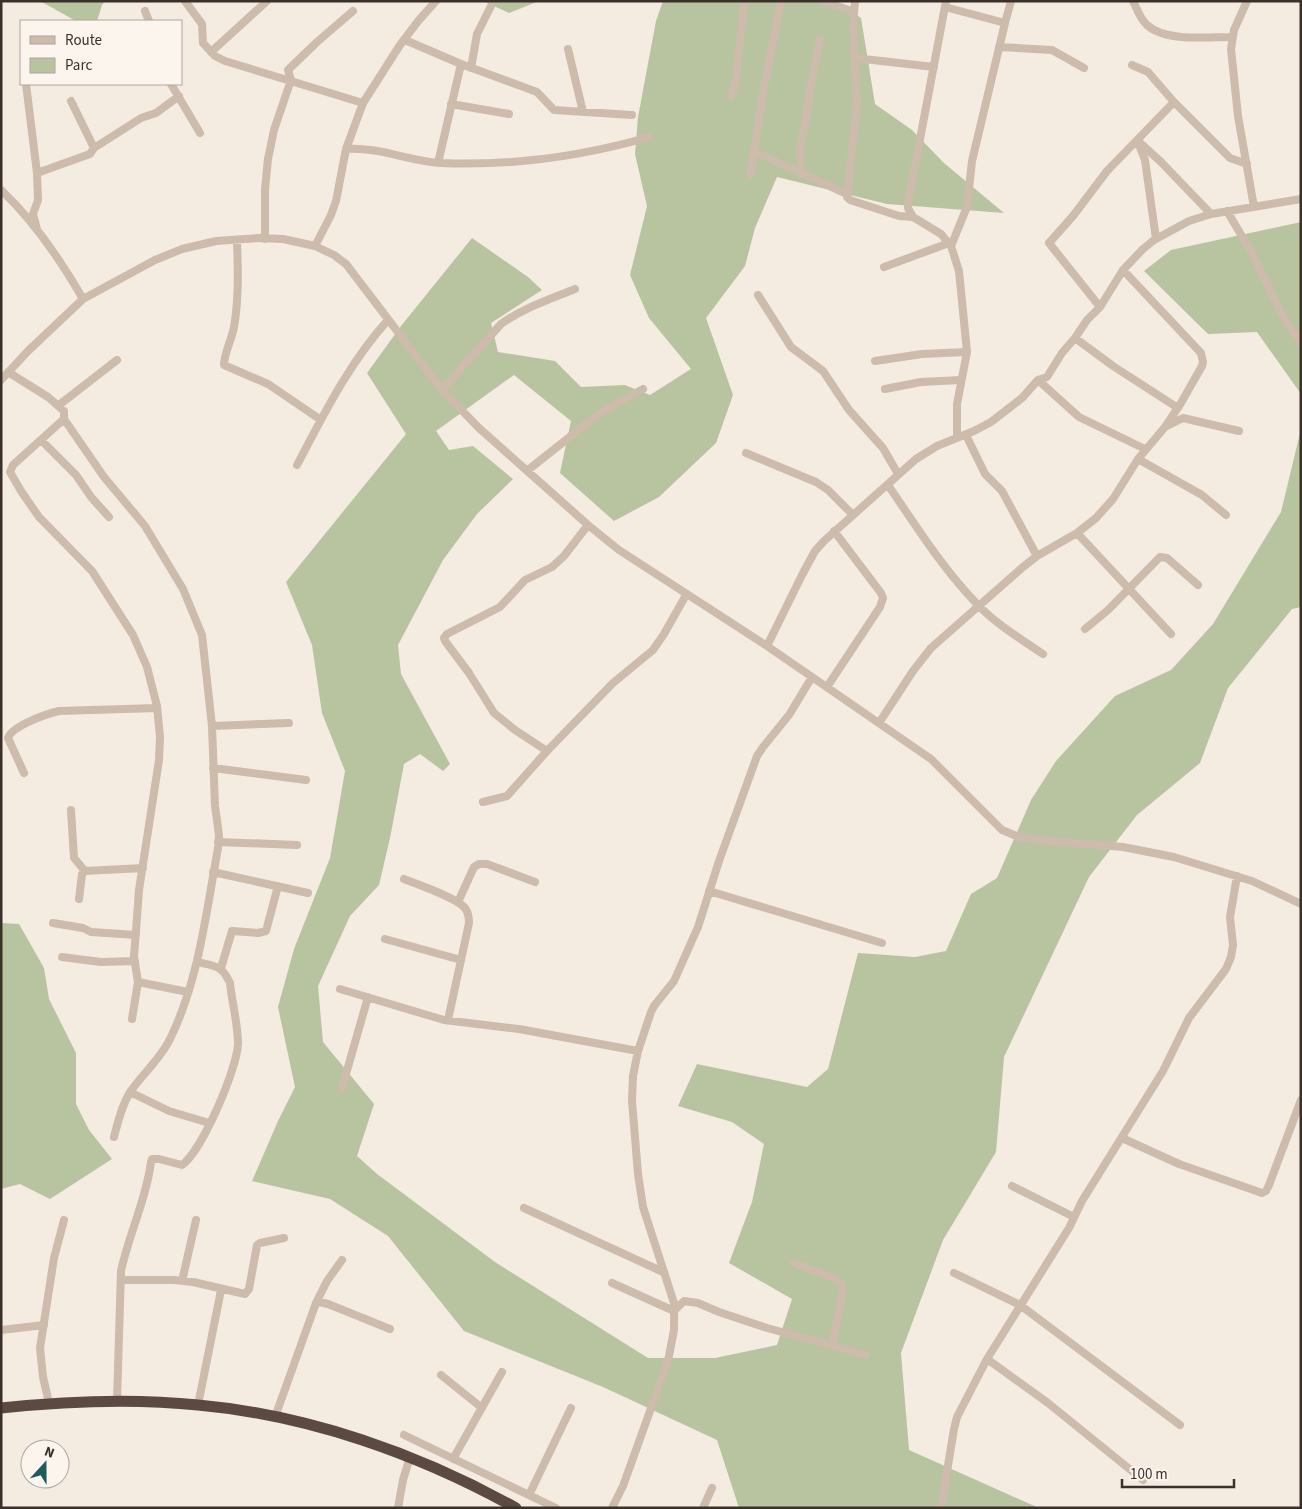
<svg xmlns="http://www.w3.org/2000/svg" width="1302" height="1509" viewBox="0 0 1302 1509" font-family="'Source Sans 3',sans-serif">
<style>
.green{fill:#b8c4a0}
.lines{fill:none;stroke-linecap:round;stroke-linejoin:round}
.minor{stroke:#cdbbac;stroke-width:8}
.highway{stroke:#5c4a42;stroke-width:11}
</style>
<rect width="100%" height="100%" fill="#f4ebe1"/>
<path class="green" d="M40 1H105L102 5 97 21H76Z
M483 1H539L509 13Z
M663 1H834L861 18 875 104 912 130 944 163 1004 213 887 204 777 177 755 228 745 266 706 318 733 395 716 443 659 497 614 521 560 473 571 421 514 375 436 431 449 450 473 446 513 479 477 514 443 560 398 645 401 674 450 764 443 771 420 754 404 764 390 838 379 885 350 916 318 986 323 1042 374 1104 357 1156 377 1174 495 1262 648 1358H715L777 1345 792 1299 729 1263 752 1202 764 1144 732 1122 678 1106 697 1064 807 1087 828 1069 858 953 915 957 946 951 971 894 997 878 1031 800 1056 761 1115 696 1171 670 1213 624 1281 512 1301 429V607L1292 609 1228 688 1200 763 1137 815 1089 877 1004 1057 996 1152 943 1240 901 1353 909 1450 1039 1508H739L717 1440 603 1387 464 1331 388 1236 330 1199 252 1181 278 1121 295 1087 278 1007 294 949 330 858 345 771 322 713 312 645 286 582 406 434 367 373 401 326 472 238 528 277 542 290 491 323 498 352 555 361 581 387 625 385 650 395 691 369 649 318 630 275 647 206 635 154 638 117 656 21Z
M1301 222V394L1257 332 1208 334 1144 271 1171 250Z
M1 923 19 924 44 968 49 999 76 1053V1104L89 1130 112 1159 50 1199 20 1184 1 1189Z"/>
<g class="lines">
<path class="minor" d="M185 1 202 24 203 43 215 56 225 61 363 103
M823 1 854 12
M855 1 853 27 857 102 847 197 850 200 899 216 913 217
M946 1 908 203V208L913 217 941 234 951 246 959 271 967 352 957 404V438
M1133 1C1137 9 1140 19 1147 25 1165 42 1208 37 1232 37
M1247 1 1234 30 1231 49 1238 116 1254 207
M945 7 1005 23
M145 11 149 21
M405 40 461 64 537 92 554 110 632 115
M999 47 1052 50 1084 68
M568 49 583 112
M211 52 267 1
M855 58 934 67
M1132 65 1148 72 1174 102 1230 158 1247 164
M471 68 477 34 491 6
M26 84 37 173 38 200 33 214 37 229
M171 84 200 133
M731 97 736 81 744 1
M71 101 94 148
M451 104 509 114
M1138 141 1161 162 1211 214
M1138 142 1145 160 1156 239
M346 149C381 147 408 161 441 163 513 166 580 157 649 137
M755 152 847 194
M438 163 461 64
M37 173 90 154 94 148 141 118 156 113 179 96
M801 174 800 152 815 62 820 39
M750 175 764 87 781 1
M1 190C35 222 60 259 83 299
M1227 211 1253 255 1282 315 1301 344
M265 239V189L268 159 274 130 291 80 288 70 317 42 353 11
M237 240C238 269 239 298 234 327 232 339 224 353 224 365L268 384 321 420
M315 246 331 215 336 201 346 149 363 103 400 45 419 20 436 1
M951 246 967 207 972 161 1005 23 1011 1
M884 267 949 243
M758 295 791 347 823 371 849 410 883 448 898 474
M1100 307 1049 243 1073 216 1107 171 1174 102
M1075 338 1113 366 1178 408
M875 361 922 354 967 352
M8 372 48 397 64 411V419L104 477 145 526 183 589 202 635 212 726 215 806 219 835 218 848C206 913 199 980 170 1039 160 1060 141 1075 129 1094 121 1107 118 1122 114 1137
M1 380 28 351 83 299 155 260 182 249 216 241 258 238 283 239 315 246 334 255 346 264 442 390 479 428 588 525 619 550 767 646 931 759 1002 830 1019 837 1048 841 1123 847 1174 857 1252 881 1301 904
M1038 380 1079 417 1145 449
M885 389 921 382 961 380
M442 390 501 324C523 308 550 299 575 289
M59 405 117 360
M64 419 13 465 10 472 21 491 39 517 92 571 133 635 147 667 157 706 160 737 159 760 139 890 134 957 138 982 132 1019
M1167 426 1183 418 1239 431
M966 435 985 474 1002 491 1037 556
M41 440 76 475 91 497 109 517
M746 453 816 482 828 490 853 515
M1138 459 1202 495 1226 515
M297 465C324 414 349 363 388 320
M528 470 600 413 643 389
M888 485C916 526 943 569 978 605 996 624 1021 639 1043 654
M1077 533 1171 634
M1085 629 1108 610 1160 557 1167 558 1198 585
M767 646 802 575 815 551 824 541 916 459 937 446 974 431 991 422 1022 398 1038 380 1047 377 1062 353 1075 338 1087 320 1100 307 1123 270 1143 249 1154 240 1189 221 1211 214 1301 199
M827 687 880 607 883 598 881 593 834 531
M879 723 913 671 931 648 1023 567 1037 556 1077 533 1096 518 1113 499 1138 459 1165 427 1181 403 1202 366 1203 362 1201 353 1123 270
M212 726 289 723
M547 751 515 730 494 713 469 673 445 641 444 638 447 634 500 607 525 580 552 567 564 556 588 525
M213 768 306 780
M24 773 8 738C12 726 46 714 59 711L157 708
M483 802 507 796 547 751 613 683 653 650 664 634 686 595
M71 810 74 858 85 871
M218 842 297 845
M213 872 308 893
M404 879C419 885 455 897 465 908 468 912 469 917 469 923L448 1020
M709 891 882 943
M79 899 82 874 85 871 143 868
M458 902 474 867 479 864H487L535 882
M53 923 83 928 91 932 136 935
M385 939 461 960
M62 957 101 962 135 961
M221 968 232 931 258 933 266 931 278 886
M138 982 188 992
M340 989 444 1020 519 1029 638 1051
M342 1088 368 997
M130 1092 169 1111 209 1123
M1122 1138 1179 1164 1262 1193 1266 1191 1269 1185 1301 1100
M1012 1186 1074 1217
M524 1208 663 1272
M794 1263 836 1279 841 1283 843 1290 832 1346
M954 1273 1020 1305 1180 1425
M121 1280H174L193 1282 245 1294 249 1289 257 1245 260 1243 284 1238
M182 1281 196 1220
M612 1283 674 1311 684 1301 698 1303 719 1312 767 1328 866 1355
M316 1303 327 1281 342 1260
M1 1330 44 1325
M987 1359 1048 1403 1143 1480
M441 1375 482 1408
M117 1401 121 1271C129 1234 146 1200 151 1162L152 1159H159L182 1165C202 1151 237 1069 238 1044 238 1024 232 1003 230 983 222 965 215 966 197 962
M49 1403 43 1377 40 1348 54 1258 64 1220
M198 1405 221 1290
M275 1417 316 1303 319 1302 328 1304 390 1329
M404 1435 556 1508
M453 1459 502 1372
M529 1495 571 1408
M398 1508 403 1480 410 1457
M612 1508 623 1486 668 1361 674 1330V1303L643 1207 638 1174 632 1101 633 1076 638 1051 651 1012 654 1006 674 981 698 927 719 861 757 756 763 747 789 715 812 677
M703 1508 712 1488
M941 1508 954 1429 957 1417 987 1359 1069 1228 1082 1201 1163 1071 1189 1018 1226 969 1231 957 1233 945 1230 917 1237 876"/>
<path class="highway" d="M1 1408C67 1401 132 1398 198 1405 309 1415 419 1454 516 1508"/>
</g>
<rect width="1302" height="1509" fill="none" stroke="#3b302b" stroke-width="5"/>
<rect x="20" y="20" width="162" height="65" fill="#fbf5ee" stroke="#aea6a0"/>
<rect x="30" y="36" width="25" height="8" fill="#cdbbac" stroke="#aea6a0"/>
<text x="65" y="45" font-size="15" fill="#3b302b">Route</text>
<rect x="30" y="58" width="25" height="15" fill="#b8c4a0" stroke="#aea6a0"/>
<text x="65" y="70" font-size="15" fill="#3b302b">Parc</text>
<g transform="translate(45 1464) rotate(21)"><circle r="24" fill="#fbf5ee" stroke="#aea6a0"/>
<path d="M0-4L9 19L0 12L-9 19Z" fill="#1f5a5e"/>
<text y="-8" font-size="14" font-weight="bold" text-anchor="middle" fill="#3b302b">N</text>
</g>
<path d="M1122 1479v8h112v-8" fill="none" stroke="#3b302b" stroke-width="2.5"/>
<text x="1130" y="1479" font-size="15" fill="#3b302b" stroke="#fbf5ee" stroke-width="4" paint-order="stroke">100 m</text>
</svg>
